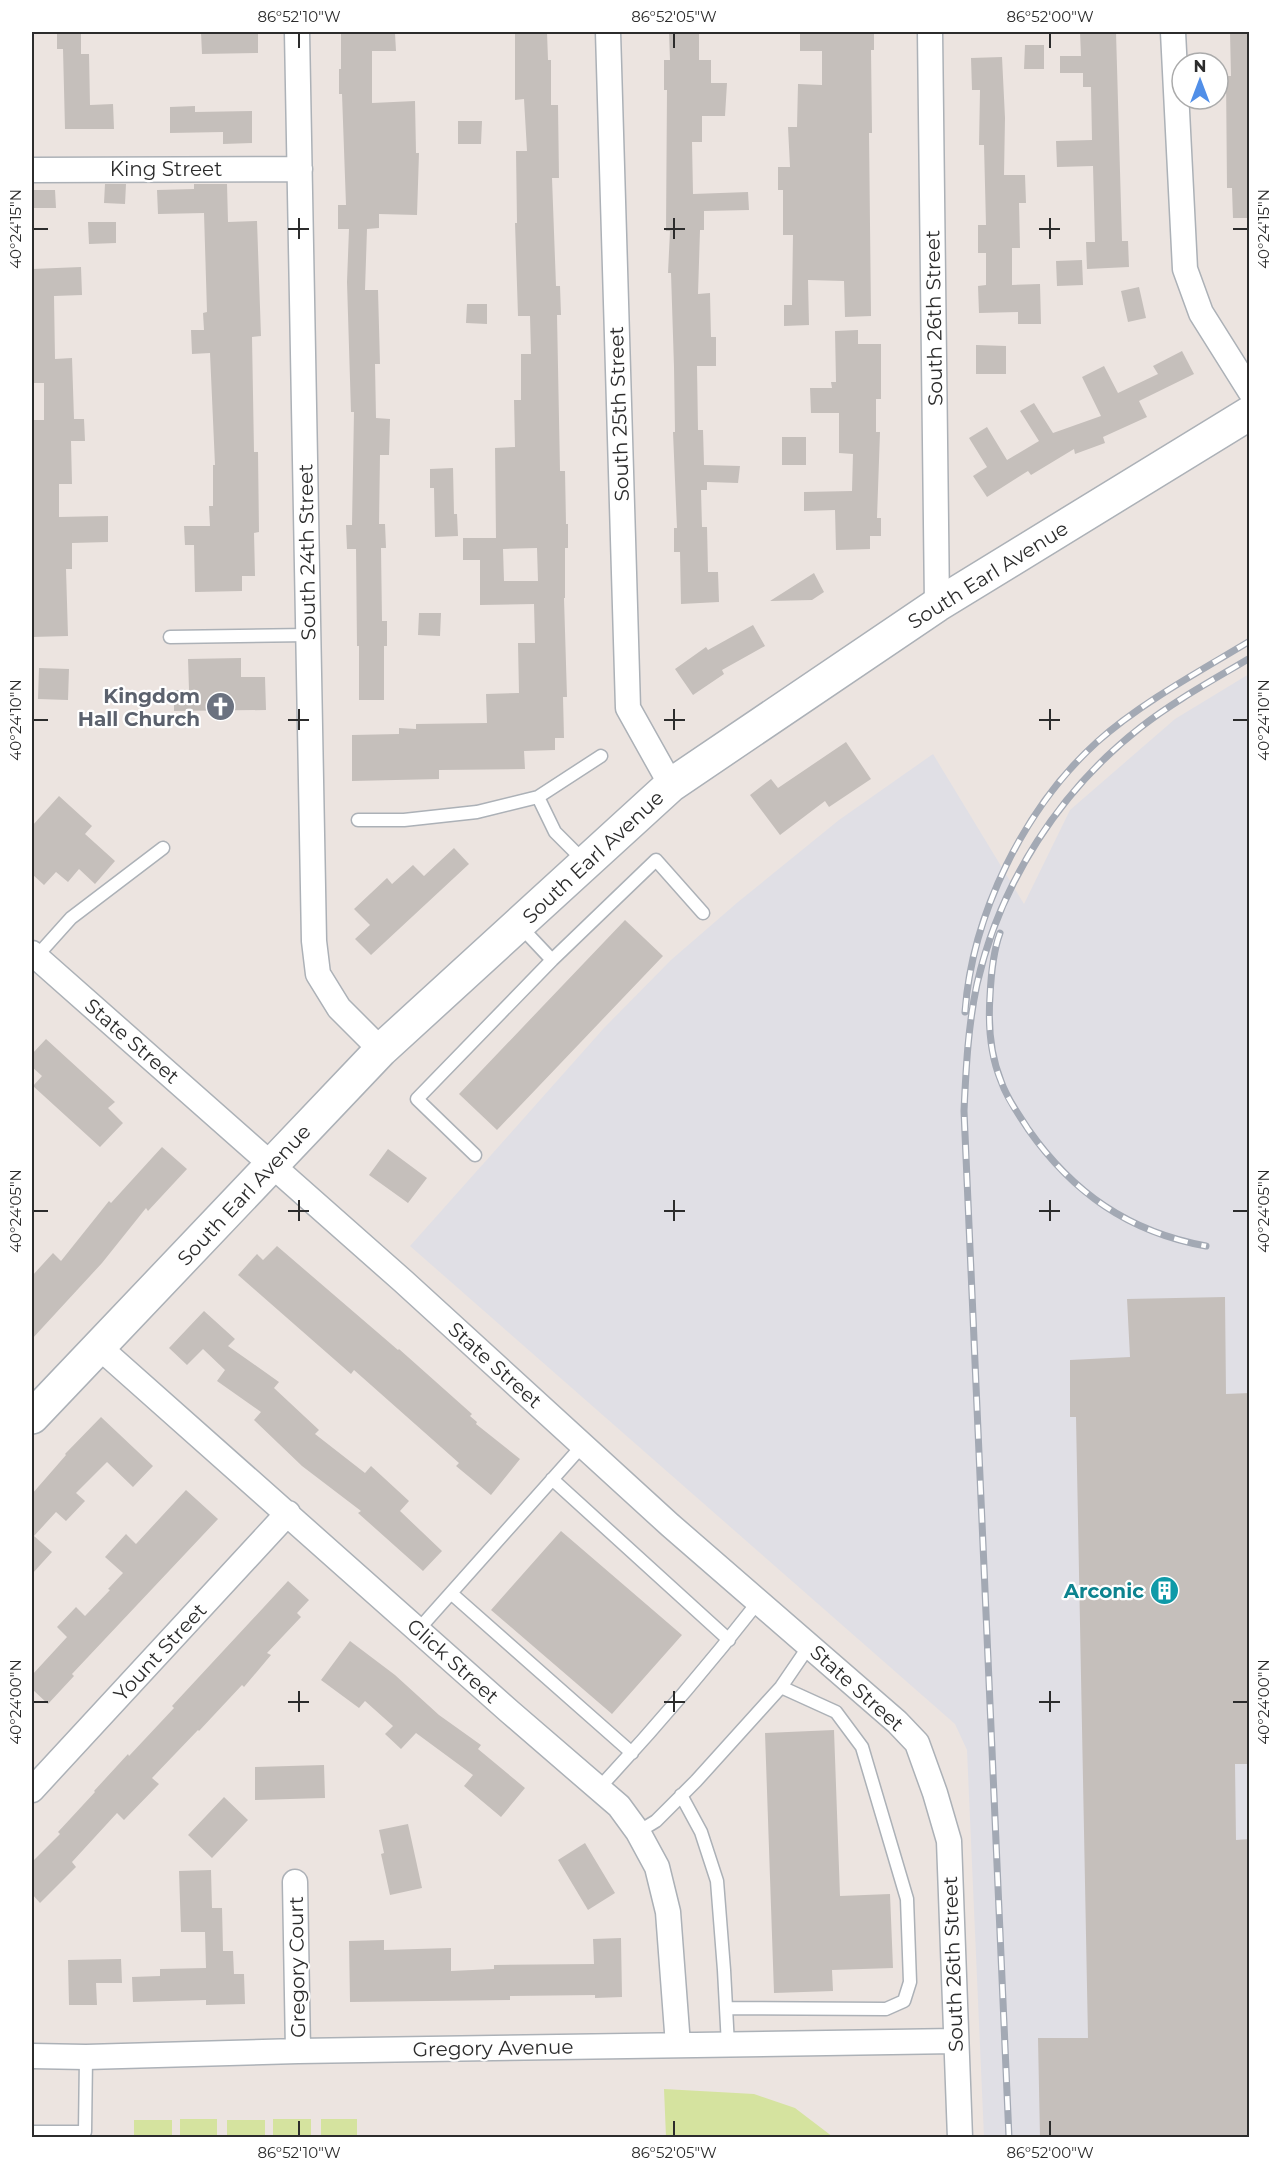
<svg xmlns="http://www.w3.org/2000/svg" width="1281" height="2169" viewBox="0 0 1281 2169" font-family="Montserrat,sans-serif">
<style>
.industrial{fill:#e0dfe5}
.pitch{fill:#d5e39f}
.building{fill:#c5bfbb;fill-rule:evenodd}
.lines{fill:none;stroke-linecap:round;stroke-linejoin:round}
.lane-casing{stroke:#acb1b7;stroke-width:15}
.street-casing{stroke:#acb1b7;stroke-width:27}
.secondary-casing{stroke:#acb1b7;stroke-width:36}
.lane{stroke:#fff;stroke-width:12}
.street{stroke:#fff;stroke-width:24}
.secondary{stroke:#fff;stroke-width:33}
.rail-casing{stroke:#a3a9b4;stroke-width:7}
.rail{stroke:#fff;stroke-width:4.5;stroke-dasharray:14;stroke-linecap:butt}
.ticks{fill:none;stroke:#2c2c2c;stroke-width:2}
.labels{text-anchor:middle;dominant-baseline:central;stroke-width:4.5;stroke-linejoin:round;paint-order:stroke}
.street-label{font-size:20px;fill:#2c2c2c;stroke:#fff}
.worship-label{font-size:20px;font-weight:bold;fill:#5b616d;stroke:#fff;text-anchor:end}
.culture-label{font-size:20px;font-weight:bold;fill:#0d838f;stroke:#fff;text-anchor:end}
.neatline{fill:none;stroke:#2c2c2c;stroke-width:2}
.ticks-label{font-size:15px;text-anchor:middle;fill:#2c2c2c}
</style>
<rect width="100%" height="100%" fill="#ece4e0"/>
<path class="industrial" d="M1249 674V2137H984L967 1750 955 1724 410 1246 604 1028 671 960 738 902 839 820 933 754 1024 904 1070 810 1175 719Z"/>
<path class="pitch" d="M664 2089 754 2094 795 2108 833 2137H666Z
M180 2119H217V2137H180Z
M273 2119H311V2137H273Z
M321 2119H357V2137H321Z
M134 2120H172V2137H134Z
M227 2120H265V2137H227Z"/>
<path class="building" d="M57 32H81V54H89L90 105 113 104 114 129H65L63 49H57Z
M201 32H258V53L202 54Z
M341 32 395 33 396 51H372V103L415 101 416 153H419L417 215 379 214V228L367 229 365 290H378L380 364H375L376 418 390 419 389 455H380L379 524H385L386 548H381L382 621H387V646H384V700H359V646H357L356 549H347L346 525H352L354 412H351L347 282 349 229H338V205H346L342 94H339V69H341Z
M515 32H547L548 60H551V105H558L559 178H552L556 286H560L561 315H557L560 471H565L566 524H568V548H565V598H564L567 697H563L564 738H555V750L524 751 525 769 439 770V779L352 781V735L399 734V728L416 729V724L487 723 486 694 519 693 518 643H535L534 604 480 605V560H463V538H496L495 448 515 447 514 400H521V354H531L530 316H518L515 223H517L516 151H527L524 99 515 100ZM537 548 538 581H504L503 549Z
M669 32H699V60H711V83H727L725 116H702V142H692L693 194 748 192 749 210 704 211V230H700L698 294 710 293 711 337H716V366H697L698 430H703L704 465 740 466 738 483 707 482V490H701L702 527H707L708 572H718L719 602 681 604 680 552H674V528H677L673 432H675L674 367 671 273H668L670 231H666L667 90H664V60H670Z
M800 32H874V50H871L872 133H869L871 316 845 317 844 281 808 280 809 325 784 326V305H792L793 235H783V190H778V167H790L788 127H797L798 84 822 85V51H800Z
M1080 32H1116L1122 241H1128L1129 267 1087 269 1086 242H1095L1093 166 1057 167 1056 141 1092 140 1091 87H1083V73H1060V56H1081Z
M1230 32H1250V218H1233L1232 188H1227L1226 76H1231Z
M1025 45H1044V69H1024Z
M1002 57 1005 118 1004 175H1025L1026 203H1019L1020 248H1012V285L1040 284 1041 324H1018V312L979 313 978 286 986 285V253H978V225H986L984 145H979L980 90H972L971 58Z
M195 106V112L252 111V143L223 144V132L170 133V107Z
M458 121H482L481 144H458Z
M105 184H126L125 204 104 203Z
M194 184H227L228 222 257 221 261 336 252 337 254 452H258L259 532 254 533 255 576H242V591L195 592 194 545H185L184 526H210L209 506H213V465H215L210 353 192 354 191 330H204L203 313 207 312 204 213 158 214 157 190 194 189Z
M32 190H55L56 208H32Z
M88 222H116V243L89 244Z
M1082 260 1083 285 1057 286 1056 261Z
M81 267 82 295 54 296 55 359 72 358 74 419H84L85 441H71L72 484H59V517L108 516V542L72 543V569H66L68 636 32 637V420H44V383H32V313H33L32 269Z
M1139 287 1146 318 1128 322 1121 291Z
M467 304H487V324L466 323Z
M858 330V344H881V399H876V432H880L877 518H881V536H870V549L836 550 835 510 804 511V492L852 491 853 454 839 453V413H811L810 388H832L831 382H836L835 331Z
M976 345 1006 346V374H976Z
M1182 351 1194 374 1139 401 1147 417 1103 437 1105 443 1075 454 1074 449 1031 475 1028 471 987 497 973 476 987 467 969 438 987 427 1007 460 1039 441 1020 411 1034 403 1053 433 1101 416 1082 377 1104 366 1118 393 1158 374 1153 366Z
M782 437H806V465H782Z
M453 468 454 514H457L458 536 435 537 434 488H430V469Z
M814 573 824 592 812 600 770 601Z
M419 613H441L440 636 418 635Z
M753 625 765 646 722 670 724 674 693 695 675 669 706 647 708 650Z
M241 658V677H265L266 710 174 711V690H189L188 659Z
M39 668 69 669 68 700 38 699Z
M846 742 871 779 829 807 825 801 780 835 750 795 771 779 778 788Z
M59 796 92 826 85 834 115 861 95 884 79 869 68 882 56 872 44 885 32 874V826Z
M454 848 469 864 371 955 355 939 370 925 354 909 387 878 392 884 413 865 424 876Z
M625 920 663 956 497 1130 459 1094Z
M46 1039 115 1102 108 1108 123 1123 100 1147 33 1086 42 1076 32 1067V1054Z
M162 1147 187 1169 148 1211 146 1208 102 1263 32 1339V1276L53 1253 61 1261 109 1201 111 1203Z
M388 1149 427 1178 408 1203 369 1175Z
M277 1246 398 1350 399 1349 472 1414 470 1416 477 1422 476 1424 520 1459 491 1495 456 1466 459 1463 354 1370 351 1374 238 1275 257 1254 263 1260Z
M1225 1297 1226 1394 1250 1393V1764H1235L1236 1840 1250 1839V2138H1040L1038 2038H1088L1076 1417H1070V1360L1130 1357 1127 1299Z
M204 1311 235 1339 228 1346 279 1382 274 1388 319 1430 315 1434 365 1473 371 1466 409 1501 400 1511 442 1551 423 1571 358 1513 361 1511 302 1466 254 1420 261 1412 217 1381 225 1370 203 1349 187 1365 169 1348Z
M101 1417 153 1466 133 1487 107 1462 76 1493 85 1501 66 1521 56 1512 34 1536 52 1552 32 1574V1494L66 1455 65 1454Z
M186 1490 218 1519 72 1674 74 1676 48 1704 32 1689V1675L67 1637 57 1627 76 1607 85 1616 110 1590 108 1589 123 1573 105 1557 126 1534 136 1544Z
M561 1531 682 1635 612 1714 491 1610Z
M288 1581 309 1600 297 1613 301 1617 267 1653 271 1655 244 1687 242 1685 199 1731 198 1730 152 1778 159 1784 124 1820 117 1813 72 1862 76 1867 40 1903 32 1894V1862L60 1834 58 1832 95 1792 94 1791 128 1754 129 1756 174 1708 172 1706Z
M350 1641 395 1675 439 1715 481 1745 478 1749 525 1788 501 1817 464 1786 473 1775 416 1733 401 1749 385 1734 393 1726 365 1701 359 1708 321 1680Z
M834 1730 840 1896 890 1894 893 1968 832 1970 833 1991 774 1993 765 1733Z
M324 1765 325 1798 255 1800V1767Z
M224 1797 248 1820 212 1858 188 1835Z
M408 1824 422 1888 390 1895 381 1854 384 1853 379 1830Z
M585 1843 615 1893 588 1910 558 1860Z
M211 1870 212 1908H222L223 1951H233L234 1974H244L245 2004 206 2005V2000L133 2002 132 1977 160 1976V1969L206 1968 205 1932H181L179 1871Z
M621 1938 622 1997 595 1998V1995L510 1996V2000L350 2002 349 1941 384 1940V1950L451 1948V1971L494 1969V1965L594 1964 593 1939Z
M121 1959 122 1983H96L97 2005H69L68 1960Z"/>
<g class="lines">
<defs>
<path id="lane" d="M170 637 309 635
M358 820H404L477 812 538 797
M585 862 555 832 538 797 601 756
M520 926 552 960 656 860 703 913
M36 957 71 918 163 848
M475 1155 417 1099 552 960
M552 1479 729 1640
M452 1594 632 1753
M418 1630 582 1446
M600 1787C655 1728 708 1666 758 1602
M681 1795 701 1832 717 1881 724 1970 728 2045
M638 1832 656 1821 696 1781 781 1687 809 1646
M726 2008 886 2009 904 2001 910 1982 907 1899 862 1747 836 1712 781 1687
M32 2132H85L86 2057"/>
<path id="street" d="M297 32 314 941 318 974 339 1008 381 1050
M608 32 628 708 671 785
M930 32 937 605
M1173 32 1185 269 1201 313 1250 391
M32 170 300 169
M32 953 403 1281 670 1525 897 1722 917 1743 935 1793 949 1841 960 2138
M99 1347 510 1712 619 1806 638 1832 657 1867 668 1912 678 2045
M32 1790 288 1513
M295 1882 298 2051
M32 2056 86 2057 298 2051 956 2041"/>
<path id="secondary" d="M32 1417 381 1050 671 785 937 605 1250 413"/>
</defs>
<use href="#lane" class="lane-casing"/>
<use href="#street" class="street-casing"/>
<use href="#secondary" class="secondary-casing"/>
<use href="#lane" class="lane"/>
<use href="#street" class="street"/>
<use href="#secondary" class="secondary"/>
<defs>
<path id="rail" d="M1000 933C993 952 991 975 990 996 988 1025 990 1054 1001 1081 1007 1099 1018 1113 1028 1129 1073 1193 1129 1232 1206 1246
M965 1012C972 915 1024 808 1097 742 1139 704 1200 671 1250 641
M1009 2138 964 1111C966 1068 968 1026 977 984 1000 883 1060 790 1141 727 1174 701 1213 680 1250 658"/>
</defs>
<use href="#rail" class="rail-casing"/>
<use href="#rail" class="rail"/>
</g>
<path class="ticks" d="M299 33V48M674 33V48M1050 33V48M299 218V239M674 218V239M1050 218V239M33 229H48M288 229H309M664 229H685M1039 229H1060M1233 229H1248M299 709V730M674 709V730M1050 709V730M33 720H48M288 720H309M664 720H685M1039 720H1060M1233 720H1248M299 1200V1221M674 1200V1221M1050 1200V1221M33 1211H48M288 1211H309M664 1211H685M1039 1211H1060M1233 1211H1248M299 1691V1712M674 1691V1712M1050 1691V1712M33 1702H48M288 1702H309M664 1702H685M1039 1702H1060M1233 1702H1248M299 2121V2136M674 2121V2136M1050 2121V2136"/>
<defs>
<symbol id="church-disc" viewBox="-11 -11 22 22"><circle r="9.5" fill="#6b7280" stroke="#fff"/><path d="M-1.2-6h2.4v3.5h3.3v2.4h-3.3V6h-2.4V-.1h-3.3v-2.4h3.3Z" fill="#fff"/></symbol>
<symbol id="building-disc" viewBox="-11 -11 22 22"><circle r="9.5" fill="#0f9aa8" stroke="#fff"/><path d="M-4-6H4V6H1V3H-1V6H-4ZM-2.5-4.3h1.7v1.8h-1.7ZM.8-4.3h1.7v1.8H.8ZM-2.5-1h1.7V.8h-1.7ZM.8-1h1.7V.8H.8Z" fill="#fff"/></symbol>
</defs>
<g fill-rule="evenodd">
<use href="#church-disc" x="204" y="690" width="33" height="33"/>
<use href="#building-disc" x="1148" y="1574" width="33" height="33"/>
</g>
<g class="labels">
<g class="street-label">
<text x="166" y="169">King Street</text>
<text transform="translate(934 318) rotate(-91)">South 26th Street</text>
<text transform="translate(619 414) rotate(-92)">South 25th Street</text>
<text transform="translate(307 552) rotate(-91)">South 24th Street</text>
<text transform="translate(988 575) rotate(-32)">South Earl Avenue</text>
<text transform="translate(593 857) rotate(-43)">South Earl Avenue</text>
<text transform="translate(132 1041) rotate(41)">State Street</text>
<text transform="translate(244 1195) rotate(-47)">South Earl Avenue</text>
<text transform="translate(495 1365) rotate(42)">State Street</text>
<text transform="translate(160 1652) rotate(-47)">Yount Street</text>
<text transform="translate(453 1661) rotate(42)">Glick Street</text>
<text transform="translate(857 1688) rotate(42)">State Street</text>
<text transform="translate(953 1964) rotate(-92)">South 26th Street</text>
<text transform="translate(297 1967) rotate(-91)">Gregory Court</text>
<text transform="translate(493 2048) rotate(-1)">Gregory Avenue</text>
</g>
<g class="worship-label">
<text x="200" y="696">Kingdom<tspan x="200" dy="23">Hall Church</tspan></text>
</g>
<g class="culture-label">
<text x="1144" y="1591">Arconic</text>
</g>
</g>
<rect width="1281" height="2169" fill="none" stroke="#ffffff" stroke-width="66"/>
<g transform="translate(1200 81)"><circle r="28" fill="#ffffff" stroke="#ababab" stroke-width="1.5"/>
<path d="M0-4.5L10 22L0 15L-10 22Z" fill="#518fe8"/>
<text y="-9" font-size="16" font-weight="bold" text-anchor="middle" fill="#2c2c2c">N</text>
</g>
<rect x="33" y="33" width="1215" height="2103" class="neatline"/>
<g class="ticks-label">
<text x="299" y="22">86°52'10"W</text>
<text x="674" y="22">86°52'05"W</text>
<text x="1050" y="22">86°52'00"W</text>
<text transform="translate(16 229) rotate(-90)" y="5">40°24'15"N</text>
<text transform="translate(1264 229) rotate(-90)" y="5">40°24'15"N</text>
<text transform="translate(16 720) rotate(-90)" y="5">40°24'10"N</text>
<text transform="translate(1264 720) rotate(-90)" y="5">40°24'10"N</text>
<text transform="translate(16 1211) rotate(-90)" y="5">40°24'05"N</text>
<text transform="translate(1264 1211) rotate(-90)" y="5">40°24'05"N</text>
<text transform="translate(16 1702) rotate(-90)" y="5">40°24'00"N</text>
<text transform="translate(1264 1702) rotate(-90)" y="5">40°24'00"N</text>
<text x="299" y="2158">86°52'10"W</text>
<text x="674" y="2158">86°52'05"W</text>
<text x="1050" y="2158">86°52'00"W</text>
</g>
</svg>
